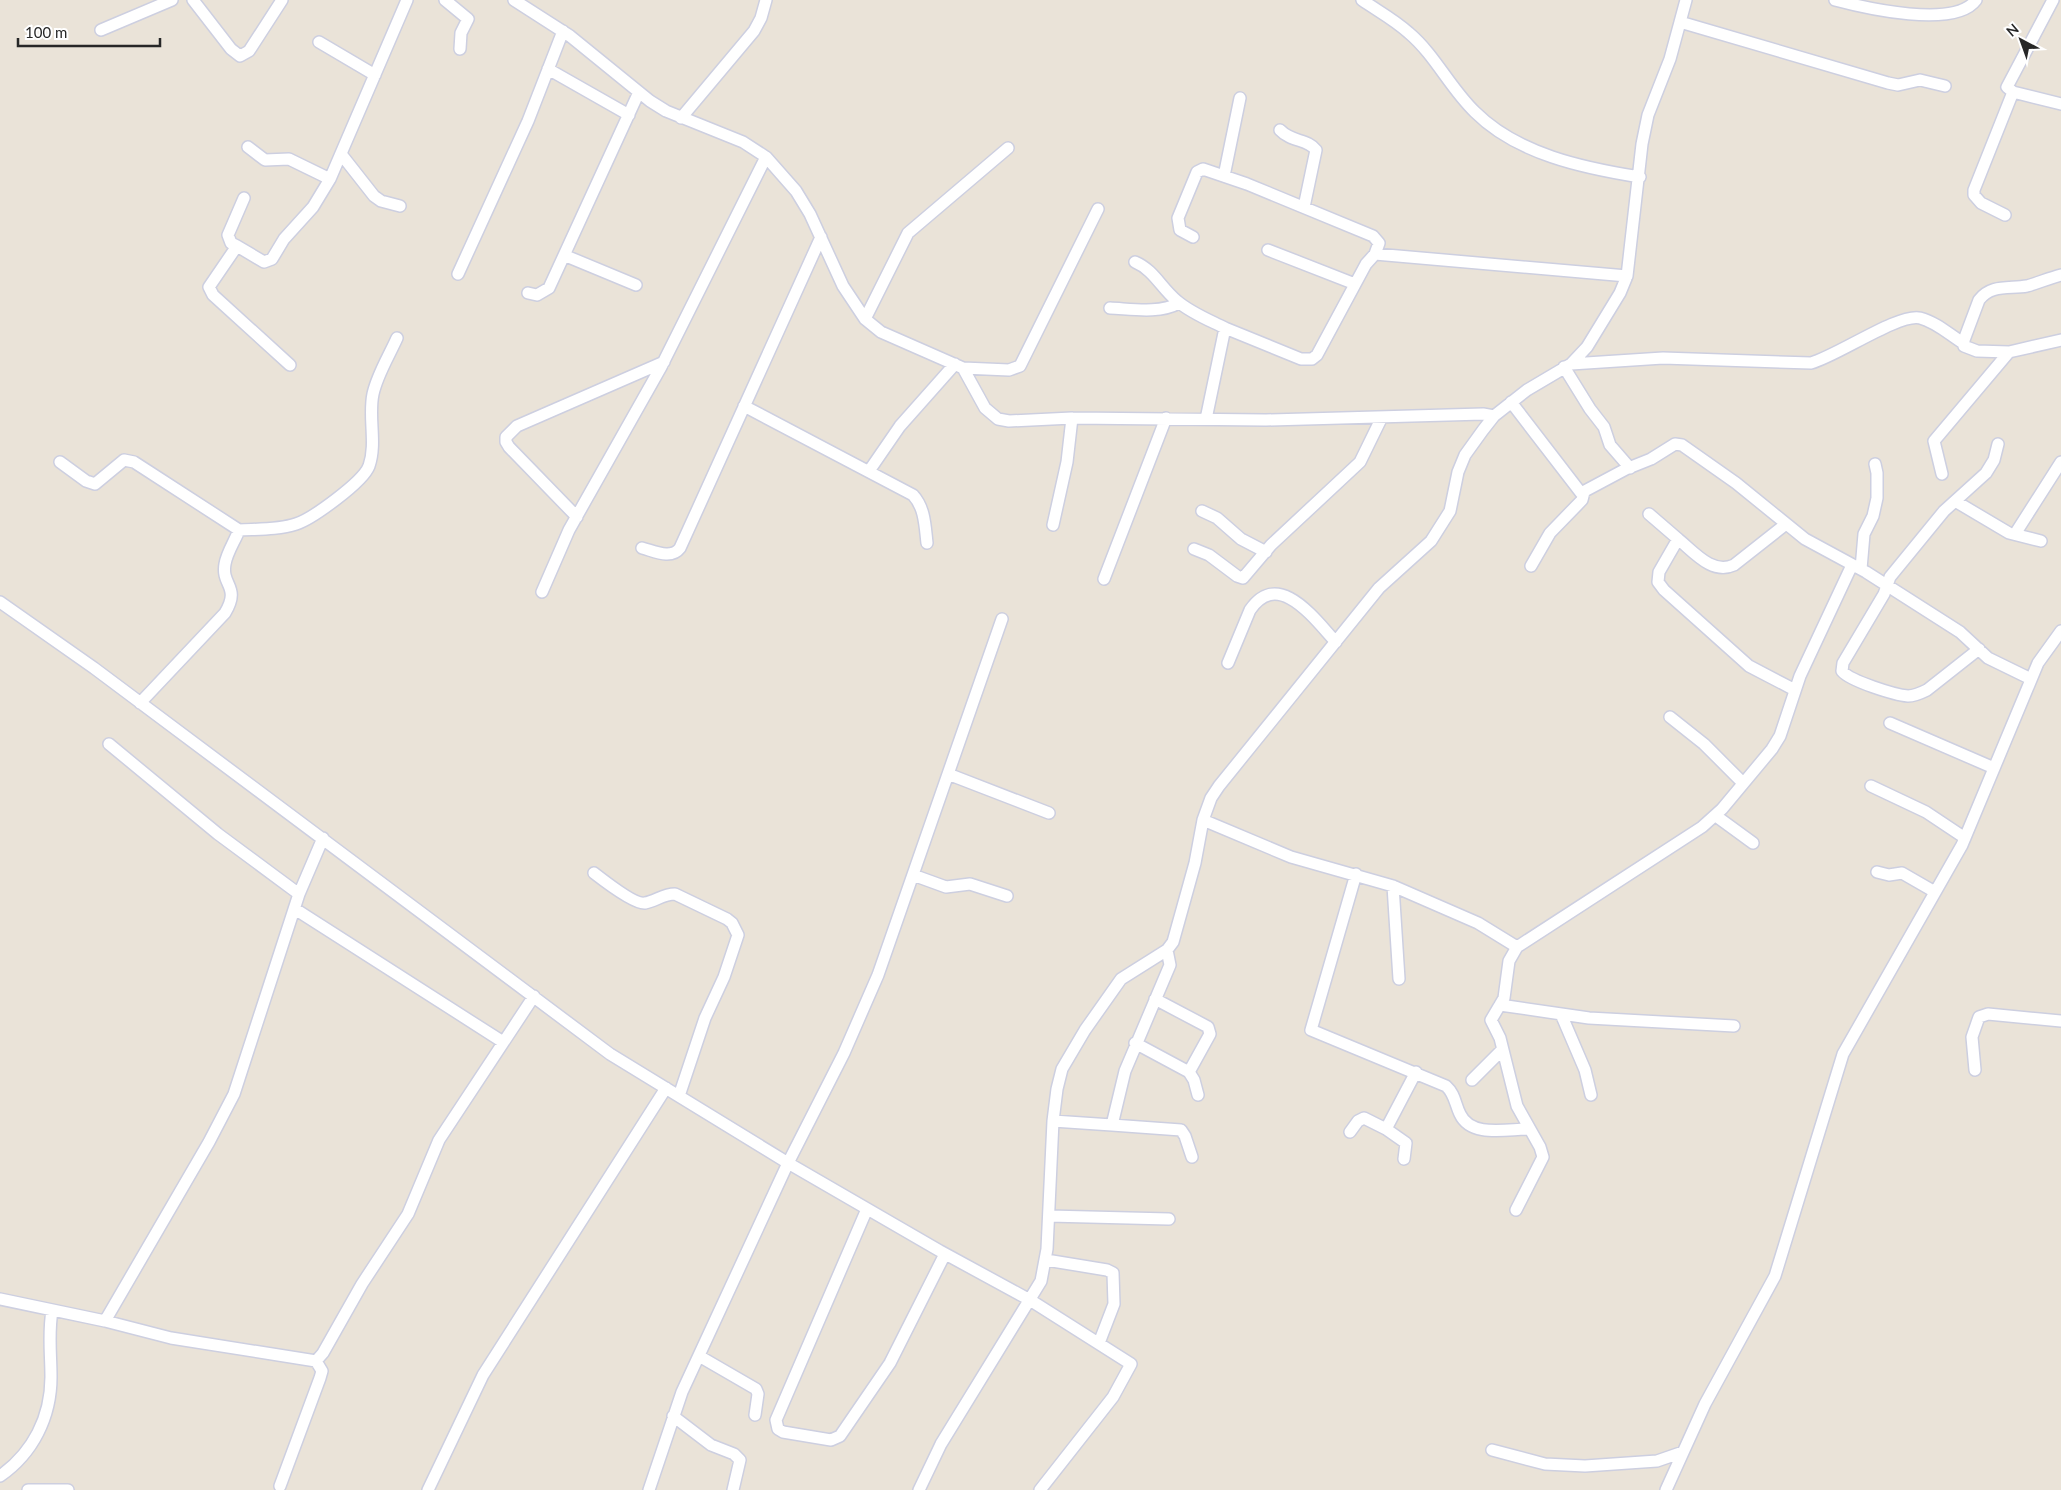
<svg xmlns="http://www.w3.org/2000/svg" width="2061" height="1490" viewBox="0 0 2061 1490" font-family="Lato,sans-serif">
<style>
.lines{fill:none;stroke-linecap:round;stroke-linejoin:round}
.street-casing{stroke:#cdcfe0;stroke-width:14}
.street{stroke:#fff;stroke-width:11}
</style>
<rect width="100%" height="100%" fill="#eae3d8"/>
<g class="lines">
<defs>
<path id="street" d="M193 0 231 49 240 56 249 51 282 0
M445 0 468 19 461 33 460 49
M514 0 570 36 650 101 666 111 743 142 766 157 796 191 810 214 843 286 865 319 881 332 963 368 985 408 998 419 1009 421 1072 418 1266 420 1483 414 1494 416
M1362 0C1378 11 1395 20 1409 33 1435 55 1450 88 1475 112 1517 154 1583 168 1640 177
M1835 0C1865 8 1955 29 1976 0
M2053 0 2007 87 2013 92 2061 104
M1680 22 1888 83 1898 85 1920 80 1945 86
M101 30 172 0
M319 42 375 75
M548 69 629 115
M681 118 754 31 761 18 766 0
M1280 130C1291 142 1308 139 1316 150L1304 207
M248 147 265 160 289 159 330 179
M341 154 374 196 381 201 400 206
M1224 176 1240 98
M2005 215 1981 203 1974 195V190L2013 92
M1193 237 1180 230 1178 218 1197 172 1203 169 1247 184 1373 236 1379 243 1375 254
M237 246 231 243 228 235 244 198
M1268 250 1355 284
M566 256 636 285
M1135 262C1154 270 1161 288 1177 301 1191 313 1209 320 1225 328
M458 274 528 121 563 31
M528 293 537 295 549 288 639 92
M1110 308C1132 309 1159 314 1179 303
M865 319 908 233 1008 148
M2009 352 1977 351 1964 346V340L1979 300C1991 284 2009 289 2027 286 2038 283 2049 278 2061 275
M1571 364 1663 358 1811 363C1837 356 1899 313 1920 318 1936 322 1950 335 1963 343
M290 365 213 295 209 287 237 246 264 262 272 259 284 239 313 207 330 179 407 0
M1564 367 1590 409 1604 427 1610 445 1630 468
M963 368 1009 370 1020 366 1098 209
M1511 402 1581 493 1626 469 1651 459 1675 444 1682 445 1736 483 1805 539 1866 572 1960 632 1988 658 2031 679
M744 406 913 495C925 508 925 526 927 543
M1206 419 1225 328 1301 359H1312L1317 355 1366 264 1375 254 1627 276
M60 462 86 481 95 484 124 460 134 462 239 530
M869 471 900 426 955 364
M1942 474 1934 441 2009 352 2061 340
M1955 501 2009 533 2041 541
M1202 511 1217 518 1241 539 1266 552
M1649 514 1678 539
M577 517 509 447 506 442V437L517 426 664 362
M1786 524 1734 565C1712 575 1694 552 1678 539L1659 572 1658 582 1664 590 1749 666 1795 690
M1053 525 1067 462 1072 418
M2015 534 2061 462
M642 548C654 551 671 560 680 548L821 237
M1194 549 1209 555 1237 576 1243 578 1271 545 1360 462 1382 417
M1531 566 1550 533 1582 500 1584 492
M1861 569 1864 534 1873 516 1877 498V473L1875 464
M1104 579 1166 418
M542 592 569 530 661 367 766 157
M0 602 94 668 610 1054 788 1163 940 1251 1030 1300 1131 1364 1113 1397 1040 1490
M1979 649 1927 690C1921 693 1915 696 1908 696 1895 695 1850 681 1842 671L1843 663 1884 594 1890 577 1944 511 1986 473 1994 460 1998 444
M1228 663 1250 610C1279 568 1315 620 1336 642
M140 703 225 613C241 586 221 586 225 564 227 552 235 541 239 530 257 529 278 530 296 524 312 519 363 482 369 466 377 443 368 417 373 394 377 375 389 356 397 338
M1670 717 1704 744 1743 783
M1890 723 1994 768
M109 744 218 834 299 894 323 838
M948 774 1049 813
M1871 786 1926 812 1965 838
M1716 816 1753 843
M1203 820 1291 857 1393 886 1478 923 1517 947 1702 827 1722 809 1772 749 1780 736 1800 676 1852 565
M1877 872 1889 875 1902 873 1935 892
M594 873C603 880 635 905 645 903 656 901 663 894 675 894L727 919 732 923 738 935 724 977 705 1018 679 1096
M1356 874 1311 1030 1446 1086C1455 1094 1455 1104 1460 1114 1471 1138 1507 1129 1529 1129
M913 875 946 887 970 884 1007 896
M1393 886 1399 979
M295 909 503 1042
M1155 999 1208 1027 1210 1034 1189 1072
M1500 1005 1589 1018 1734 1026
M1561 1014 1585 1070 1591 1095
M1135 1043 1189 1072 1194 1080 1198 1095
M1975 1070 1972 1037 1979 1017 1988 1014 2061 1021
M1472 1080 1502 1050
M1053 1121 1112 1125 1125 1071 1170 965 1167 950
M1112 1125 1181 1130 1185 1136 1192 1157
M1350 1132 1358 1121 1364 1118 1386 1129
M1404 1159 1406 1143 1386 1129 1416 1072
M867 1209 776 1420 778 1429 783 1432 831 1440 840 1436 890 1363 945 1254
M1516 1210 1543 1157 1540 1147 1517 1106 1500 1038 1491 1020 1504 998 1509 961 1517 947
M1049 1216 1169 1219
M1046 1260 1107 1270 1113 1273 1114 1304 1099 1343
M0 1299 105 1321 171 1338 316 1361 322 1371 320 1378 280 1486
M105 1321 209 1142 234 1094 299 894
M699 1356 756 1389 758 1394 755 1415
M316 1361 323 1353 362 1284 408 1214 439 1140 534 996
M673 1416 711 1445 734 1454 740 1460 733 1490
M1492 1450 1545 1464 1585 1466 1657 1461 1683 1452
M0 1476C33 1453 51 1417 51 1377 51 1354 48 1334 52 1311
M28 1490H68
M428 1490 483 1375 666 1088
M649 1490 682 1392 788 1163 844 1053 878 975 1002 619
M919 1490 941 1444 1041 1281 1047 1249 1053 1121 1057 1089 1062 1069 1085 1030 1121 979 1167 950 1173 942 1195 863 1203 820 1211 798 1219 786 1379 588 1431 541 1450 511 1458 472 1465 455 1483 430 1494 416 1527 390 1571 364 1587 347 1620 293 1627 276 1642 144 1648 115 1670 59 1686 0
M1666 1490 1705 1404 1775 1276 1843 1054 1962 845 2038 663 2061 631"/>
</defs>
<use href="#street" class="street-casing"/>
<use href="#street" class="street"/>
</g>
<g transform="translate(2021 40) rotate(319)" stroke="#ffffff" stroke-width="4" paint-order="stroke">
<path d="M0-4L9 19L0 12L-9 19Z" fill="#272727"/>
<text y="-8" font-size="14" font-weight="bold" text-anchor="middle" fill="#272727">N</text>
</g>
<path d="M18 38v8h142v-8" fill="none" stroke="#272727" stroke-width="2.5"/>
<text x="25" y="38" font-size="15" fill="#272727" stroke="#ffffff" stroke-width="4" paint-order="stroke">100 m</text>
</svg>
